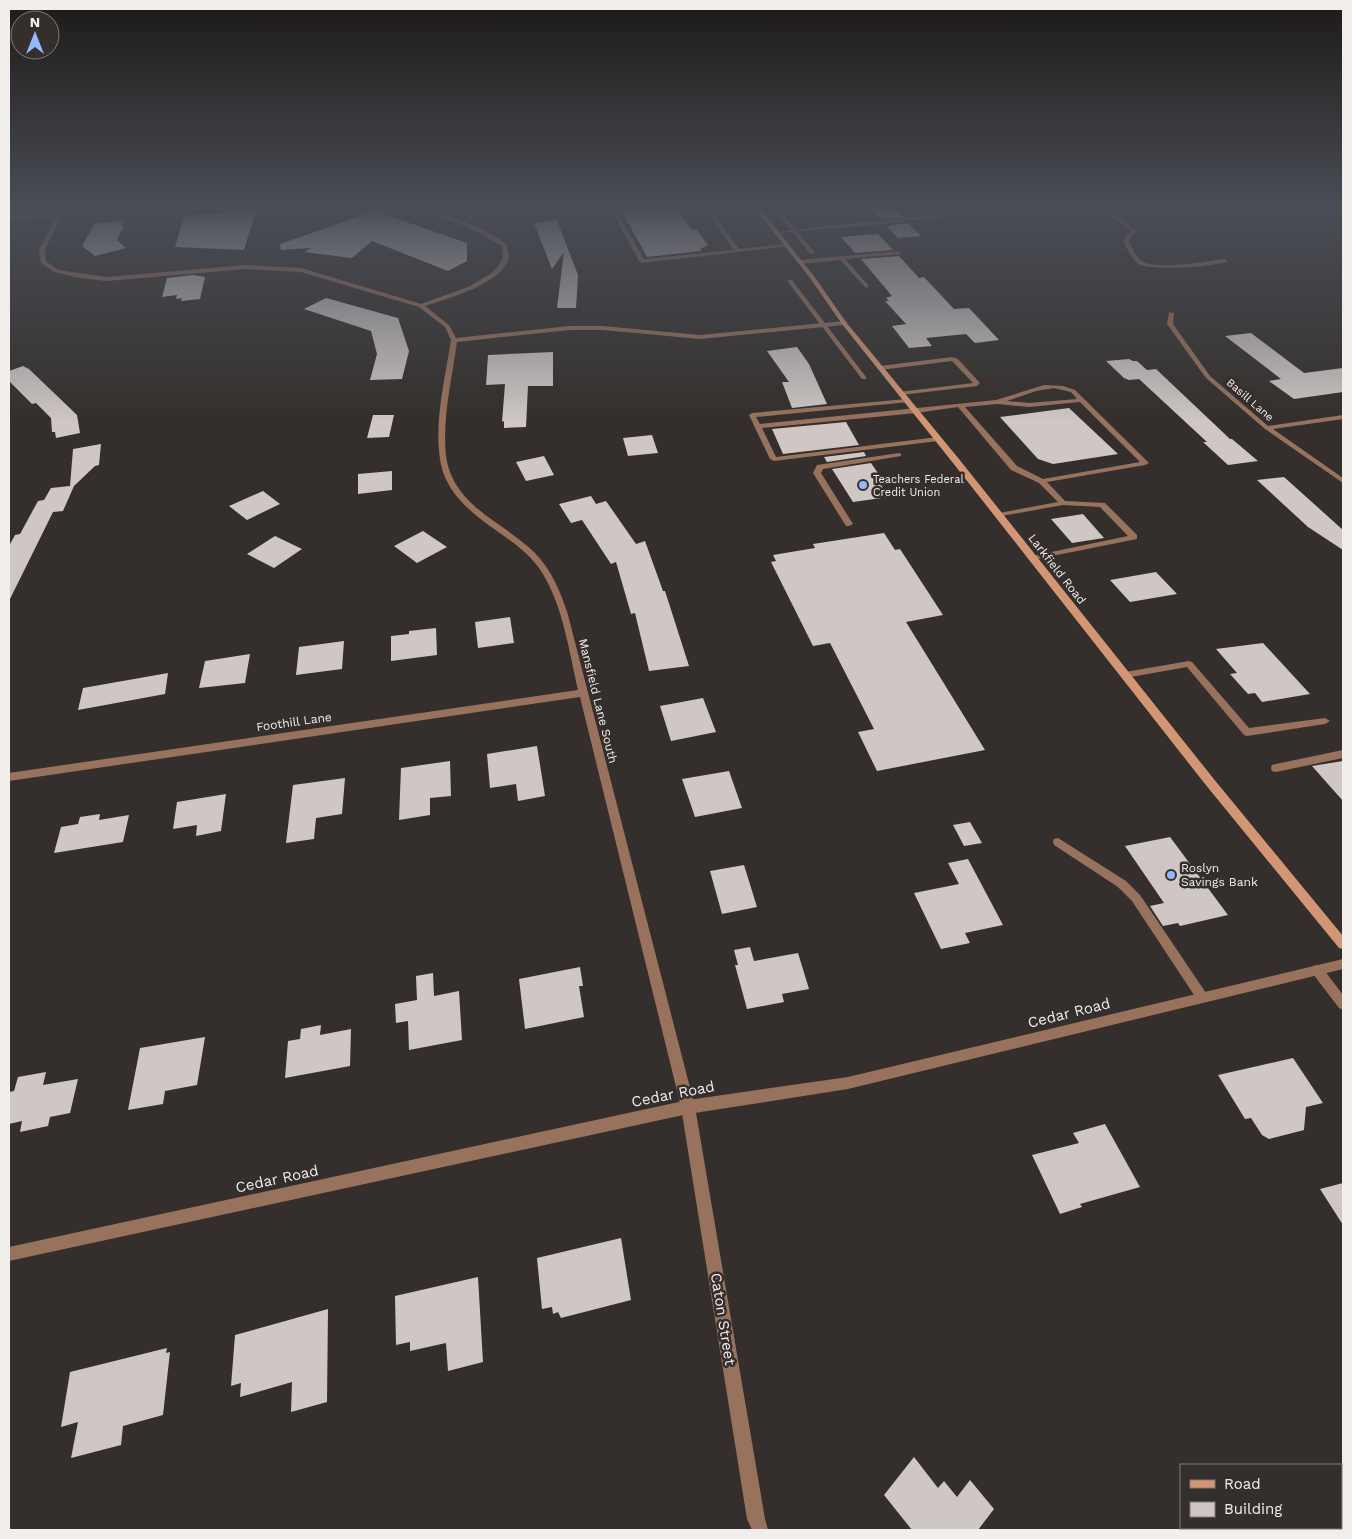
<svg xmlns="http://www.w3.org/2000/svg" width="1352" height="1539" viewBox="0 0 1352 1539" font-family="'Work Sans',sans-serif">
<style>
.building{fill:#cec7c4}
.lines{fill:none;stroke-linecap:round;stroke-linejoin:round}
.service{fill:#98725d;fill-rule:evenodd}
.minor{fill:#98725d;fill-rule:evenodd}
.tertiary{fill:#98725d;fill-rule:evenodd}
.secondary{fill:#d39675;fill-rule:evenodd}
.poi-dot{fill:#94b7fd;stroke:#342f2c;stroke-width:2}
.labels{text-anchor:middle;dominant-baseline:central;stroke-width:5;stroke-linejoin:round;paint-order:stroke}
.far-street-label{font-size:11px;fill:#f1eeec;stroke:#342f2c}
.far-poi-label{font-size:11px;fill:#f1eeec;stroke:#342f2c;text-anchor:start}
.street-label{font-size:12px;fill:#f1eeec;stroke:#342f2c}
.poi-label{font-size:12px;fill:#f1eeec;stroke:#342f2c;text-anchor:start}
.near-street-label{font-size:15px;fill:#f1eeec;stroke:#342f2c}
</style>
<rect width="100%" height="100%" fill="#342f2c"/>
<path class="building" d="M619 206H675L691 229 697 230 708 245 700 249 701 251 647 257Z
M869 206H892L902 217 881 219Z
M256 210 244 250 175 247 184 216Z
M375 211 467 243V261L448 271 372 241 352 258 304 252 311 248 281 250 280 244Z
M557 220 578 275 576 308H557L564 252 552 269 534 223Z
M124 221 121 226H124L117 240 126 248 95 256 82 246 95 223Z
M908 223 921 236 898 238 887 226Z
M878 234 893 250 855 253 841 237Z
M899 256 919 278 924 277 954 309 969 308 999 340 975 343 966 334 926 338 932 346 909 348 892 326 906 324 885 301H889L886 298 892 296 861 259Z
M193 275 205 277 200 299 181 301 182 298 176 299 177 295 162 297 167 278Z
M326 298 398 318 409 351 402 379 370 380 377 354 371 331 304 309Z
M1251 333 1304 373 1343 368V392L1294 399 1269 381 1281 379 1225 336Z
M797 347 809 364 827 404 792 408 782 382H789L767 351Z
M553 352V386H528L526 427 504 428V421L502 422 505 384 486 385 488 355Z
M1129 359 1133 361H1137L1147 370 1156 369 1230 439H1232L1258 461 1228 465 1203 442H1207L1139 379 1129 380 1124 378 1106 361Z
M23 366 29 369 77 415 80 433 56 438 55 432H52L51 418 36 403 32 404 9 381V371Z
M1069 408 1118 454 1053 464 1038 459 1000 417Z
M373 415H394L389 437 367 438Z
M846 422 859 445 783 454 772 429Z
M652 435 658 453 628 456 623 438Z
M101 444 99 465 95 466 74 486 63 511 53 512 9 601V546L15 535 20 534 38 501 44 500 51 488 70 486 73 449Z
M864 452 866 456 827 462 824 457Z
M544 456 554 475 526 481 516 462Z
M871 463 886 485H881L889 497 853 502 832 469Z
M392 471V490L358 494V474Z
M1284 477 1343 530V550L1308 527 1257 480Z
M263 491 280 504 247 520 229 506Z
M591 496 596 504 606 501 636 544 645 541 663 591H665L689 666 649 671 635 613 631 614 616 562 611 564 582 520 571 523 559 504Z
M1083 514 1104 538 1072 543 1051 519Z
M423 531 447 547 417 563 394 546Z
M884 533 895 550 900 549 943 615 906 622 985 750 877 771 858 732 874 729 830 643 813 646 771 562 776 561 773 555 815 548 813 544Z
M275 536 302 549 274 568 247 554Z
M1156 572 1177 594 1130 602 1110 580Z
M510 617 514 643 478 648 475 622Z
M436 628 437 655 391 661V636L409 634V631Z
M344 641 342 669 296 675 299 647Z
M1263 643 1310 694 1262 702 1255 693 1248 694 1230 674 1237 673 1216 649Z
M250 654 245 683 199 688 205 661Z
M168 673 165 694 78 710 83 688Z
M703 698 716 732 671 741 660 706Z
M537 746 545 796 518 801 516 784 490 788 487 754Z
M450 761 451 796 430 798V815L399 820 401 768Z
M1343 761V801L1312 766Z
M729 771 742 808 695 817 682 779Z
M345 778 342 814 316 818 314 839 286 843 293 785Z
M226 794 221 831 196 836 197 825 173 829 177 802Z
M100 814 99 820 129 815 123 842 54 853 61 827 78 824 80 817Z
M970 822 982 843 964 846 953 825Z
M1170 837 1228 915 1180 926 1178 923 1163 926 1150 906 1164 903 1125 846Z
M968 859 1003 925 965 933 970 943 941 949 914 893 959 884 948 863Z
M744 865 757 907 722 914 710 871Z
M750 947 754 961 798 953 809 989 782 994 784 1002 747 1009 735 965H738L734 950Z
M580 967 583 986H579L584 1017 525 1029 519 979Z
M433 973 434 996 459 991 462 1040 409 1050 408 1021 396 1023 395 1004 417 1000 416 976Z
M321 1025 320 1035 351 1029 350 1066 285 1078 288 1041 300 1039 301 1029Z
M205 1037 197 1085 165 1091 163 1104 128 1110 140 1048Z
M1293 1058 1323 1103 1306 1107 1304 1130 1269 1139 1262 1135 1251 1118 1245 1119 1218 1075Z
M46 1072 43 1085 78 1079 70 1113 50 1117 48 1126 20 1132 22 1121 9 1124V1092L14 1091 18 1077Z
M1105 1124 1140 1187 1080 1204 1082 1207 1060 1214 1032 1155 1079 1143 1073 1133Z
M1343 1183V1225L1320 1189Z
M621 1238 631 1300 561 1318 558 1312 553 1314 552 1307 542 1309 537 1258Z
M478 1277 483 1362 448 1371 446 1343 410 1351V1342L396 1345 395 1296Z
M328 1309 327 1402 291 1412 292 1382 240 1397 241 1383 231 1386 235 1335Z
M167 1348 166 1353 170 1352 163 1415 123 1426 121 1445 71 1458 78 1422 61 1427 70 1372Z
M914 1457 938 1488 944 1481 957 1497 970 1480 994 1509 978 1530H912L884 1495Z"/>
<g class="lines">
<path class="service" d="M609 206H613L644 259 734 250 702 206H707L739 249 787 244 790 246 642 263 639 261Z
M772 206H777L814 252V254H810Z
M1135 230 1137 231 1131 236 1129 242C1133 249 1136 257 1142 261 1156 271 1207 261 1225 259L1228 261C1216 267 1151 271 1139 264 1132 259 1128 250 1123 242L1127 234Z
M899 251 901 254 845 259 868 285V287L866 288 840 260 800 264 797 262 800 260Z
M788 280H792L866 377V379H862L788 282Z
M952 357 958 359 979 382 980 383 977 386 901 395 899 394V392L973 383 952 361 880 370 877 368 880 366Z
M1044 385 1063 386 1075 390 1149 463 1145 465 1047 482 1065 501 1105 503 1137 535V539L1032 560H1029L1028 558 1032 556 1128 536 1100 507 1063 505 996 517 995 515 999 513 1058 502 1039 483 1011 470 958 407 916 413 762 428 776 457 938 437 941 439 938 441 774 461 770 459 749 415 752 413 907 399 909 400V402L756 417 760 424 996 400ZM1054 388 1071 392 1077 399 1029 403 1007 401 1036 391ZM1080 402 1140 462 1043 479 1017 466 965 407 997 404 1029 407Z
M899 453 901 454V456L823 469 821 473 853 524 849 526H846L813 473 817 465Z
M1189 661 1192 662 1249 728 1325 718 1330 721 1325 724 1247 736 1244 735 1187 667 1125 678 1120 675 1125 672Z
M1343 750V758L1276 772 1272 771 1271 768 1272 765 1276 764Z
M1058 838 1126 881 1140 895 1206 993 1208 997 1206 1001 1202 1003 1198 1001 1132 901 1118 887 1054 845 1053 842 1054 839Z
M1317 965 1321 966 1343 995V1010L1339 1008 1313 974 1311 970 1313 966Z"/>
<path class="minor" d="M144 206H168L62 215 45 249 46 261 58 270 107 277 246 265 301 268 421 304 468 287 492 273 499 265 503 257 502 246 470 228 411 206H418C448 216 482 224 507 245 507 248 509 253 509 257 504 283 447 299 425 306L449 325 456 338 570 326H603L700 335 844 321 847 323 844 325 700 339 603 330H570L457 342C452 379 442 418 446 456 453 506 502 521 534 552 551 569 561 592 568 615L695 1107 765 1519 768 1530H752L747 1519 681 1107 580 697 9 781V773L578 690C569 651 563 605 541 571 525 547 499 534 478 517 463 505 449 490 443 472 431 432 445 380 451 340L445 327 419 307 301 272 246 269 107 281 80 278 54 272 41 263 39 249 57 216 9 219V217Z
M920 206H926L939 215 1010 206H1025L884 224 777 233 775 232 934 215Z
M1097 206H1102L1137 231 1133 232Z
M1331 206H1337L1343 210V213Z
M1169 312 1174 313 1173 324 1210 376 1268 426 1343 415V419L1273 429 1343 478V483L1265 429 1206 378 1167 324Z"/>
<path class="tertiary" d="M1343 959V969L848 1089 688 1114 9 1261V1247L688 1100 848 1077Z"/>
<path class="secondary" d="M753 206H758L814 276 846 322 959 459 1213 778 1343 936V949L1339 948 1205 784 953 463 842 324 810 278Z"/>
</g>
<linearGradient id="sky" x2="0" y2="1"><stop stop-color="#1d1a18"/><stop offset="0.49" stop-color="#4a4d56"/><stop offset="1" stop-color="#4a4d56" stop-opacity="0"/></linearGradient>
<rect width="1352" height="422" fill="url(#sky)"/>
<g class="poi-dot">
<circle cx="863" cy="485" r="5"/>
<circle cx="1171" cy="875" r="5"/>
</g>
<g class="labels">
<g class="far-street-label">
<text transform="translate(1250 400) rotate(41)">Basill Lane</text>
</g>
<g class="far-poi-label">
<text x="873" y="479">Teachers Federal<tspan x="873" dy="13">Credit Union</tspan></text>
</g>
<g class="street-label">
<text transform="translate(1057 569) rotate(52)">Larkfield Road</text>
<text transform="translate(598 701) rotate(76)">Mansfield Lane South</text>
<text transform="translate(294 722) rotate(-8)">Foothill Lane</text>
</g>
<g class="poi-label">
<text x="1181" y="868">Roslyn<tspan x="1181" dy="14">Savings Bank</tspan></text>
</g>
<g class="near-street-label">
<text transform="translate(1069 1013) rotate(-14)">Cedar Road</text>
<text transform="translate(673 1094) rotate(-11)">Cedar Road</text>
<text transform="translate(277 1179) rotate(-12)">Cedar Road</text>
<text transform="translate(723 1319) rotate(81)">Caton Street</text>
</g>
</g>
<rect width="1352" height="1539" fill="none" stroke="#f1eeec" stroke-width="20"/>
<rect x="1180" y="1464" width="162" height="65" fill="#342f2c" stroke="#807b79"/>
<rect x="1190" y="1480" width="25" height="8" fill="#d39675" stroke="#807b79"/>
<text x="1224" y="1489" font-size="15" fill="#f1eeec">Road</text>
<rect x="1190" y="1502" width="25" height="15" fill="#cec7c4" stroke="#807b79"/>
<text x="1224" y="1514" font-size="15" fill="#f1eeec">Building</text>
<g transform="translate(35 35)"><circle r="24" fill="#342f2c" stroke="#807b79"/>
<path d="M0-4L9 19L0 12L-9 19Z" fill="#94b7fd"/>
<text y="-8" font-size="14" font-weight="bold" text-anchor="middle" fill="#f1eeec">N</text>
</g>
</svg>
